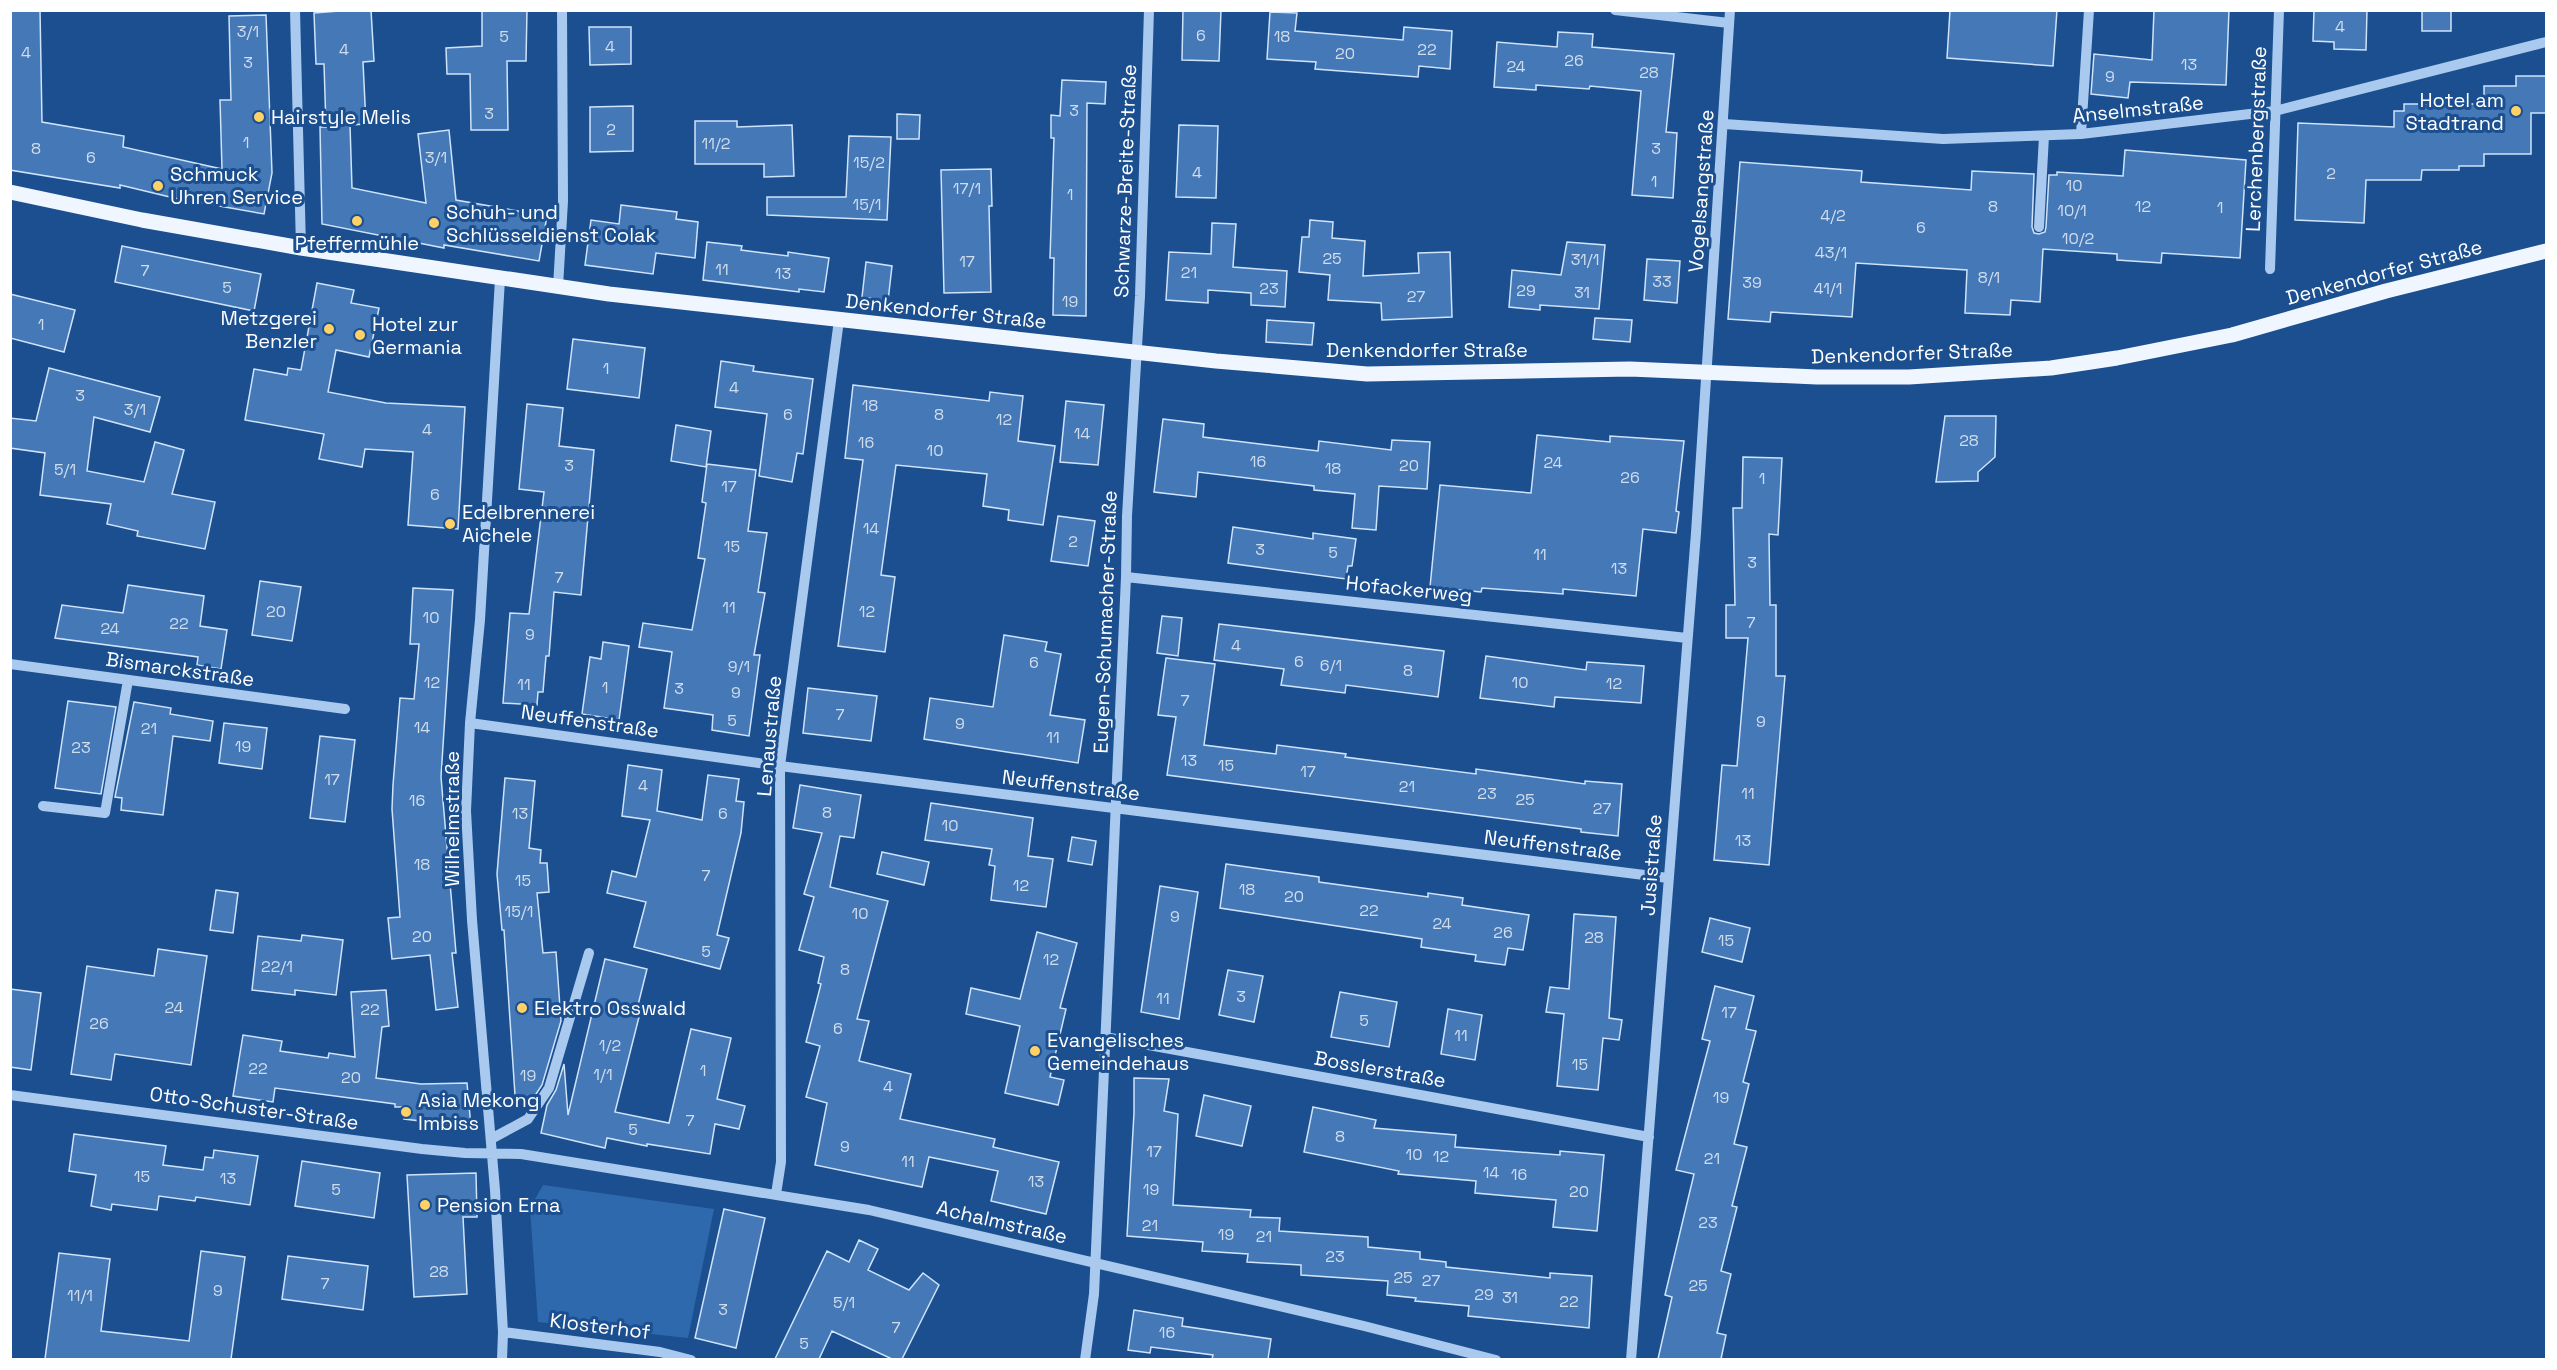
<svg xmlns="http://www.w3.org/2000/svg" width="2557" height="1370" viewBox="0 0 2557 1370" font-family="'Space Grotesk',sans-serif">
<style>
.green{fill:#2e69ad}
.building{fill:#4478b7;stroke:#cfe3fa;stroke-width:1.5}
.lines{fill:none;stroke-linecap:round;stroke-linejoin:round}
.minor{stroke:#a9c9ee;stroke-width:10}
.major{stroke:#f0f6ff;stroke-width:15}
.poi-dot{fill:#ffd166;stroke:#1b4f8f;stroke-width:2}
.labels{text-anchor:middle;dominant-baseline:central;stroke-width:6;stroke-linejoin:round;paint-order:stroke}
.number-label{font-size:16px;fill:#d0dded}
.poi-label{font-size:20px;fill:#fff;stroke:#1b4f8f;text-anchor:start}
.street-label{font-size:20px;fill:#fff;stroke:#1b4f8f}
</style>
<rect width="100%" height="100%" fill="#1b4f8f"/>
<path class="green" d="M543 1185 714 1209 688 1338 538 1322 530 1208Z"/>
<path class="building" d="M10 10H40L42 122 124 136 123 147 222 169 220 100H231L229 16 266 15 272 173 264 214 174 198 120 185V188L10 170Z
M352 10H371L374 61 363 62 366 124 350 125 352 188 426 203 418 134 449 130 456 200 547 216 539 261 444 245V248L322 224 320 127H326L324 64H316L314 13Z
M482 10H527L526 61H507L508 130H471L470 74H447L446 48 482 46Z
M1183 10H1221L1219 61 1182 60Z
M1950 10H2057L2053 66 1947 58Z
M2154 10H2229L2226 85 2130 82 2128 98 2091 94 2094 54 2152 60Z
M2314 10H2367L2366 50 2334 49V42L2313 41Z
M2422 10H2451V31H2422Z
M1270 12 1297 13 1295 31 1403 40 1404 27 1452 31 1450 69 1419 66 1418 77 1315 69 1316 62 1267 59Z
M589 27H631V64L590 65Z
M1558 32 1593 34 1592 47 1674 54 1666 132 1677 133 1673 198 1632 195 1641 91 1590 86 1589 89 1536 85V90L1494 87 1497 42 1557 47Z
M2516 76H2547V113H2531V154H2484V166H2459V170H2422L2421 180H2366L2364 223 2295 220 2298 123 2394 127V111H2404V104H2484V86H2516Z
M1062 80 1106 82 1105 104 1087 103 1086 316 1053 315 1054 258H1050L1054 138H1051V115L1060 116Z
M633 106V151L590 152V107Z
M897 114 920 115 919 139H897Z
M695 121H737V127L792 125 794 176 764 177V164H695Z
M1179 125 1218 126 1216 198 1176 197Z
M849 136 891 137 887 220 767 215V197H846Z
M2125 150 2246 160 2240 258 2162 253 2161 263 2117 260V254L2043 249 2040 302 2011 300 2010 315 1965 313 1967 270 1856 263 1852 317 1771 312 1770 322 1728 319 1740 162 1862 171 1861 182 1971 190 1972 171 2034 174 2032 227 2034 233 2039 234 2045 232 2046 227 2049 175H2057V172L2123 176Z
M991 169 992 206H989L991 292 944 293 941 170Z
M621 205 677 212 676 219 698 222 695 258 656 253 653 274 585 265 591 220 619 224Z
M1310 220 1333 222 1332 238 1365 241 1363 276 1419 273 1418 253 1450 252 1452 317 1382 320 1381 303 1328 300 1330 275 1299 272 1302 237H1309Z
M1212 223 1236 224 1233 267 1287 271 1285 307 1251 305V293L1208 290V303L1166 300 1169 252 1211 254Z
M707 242 742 246 741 250 788 256V252L829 258 824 292 799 289V292L703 280Z
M1567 242 1605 245 1599 309 1540 305V310L1509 307 1512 270 1561 275Z
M122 246 261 274 254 311 115 282Z
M1647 259 1680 261 1677 303 1644 300Z
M866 262 892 266 888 301 862 297Z
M317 283 354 290 351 303 379 308 369 357 336 350 328 392 386 403 465 407 458 529 408 525 413 452 365 449 362 467 319 459 324 434 245 420 254 369 287 375 288 368 301 370Z
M10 294 75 310 64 352 10 338Z
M1595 318 1632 320 1630 342 1593 339Z
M1267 320 1314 323 1312 345 1266 342Z
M573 339 645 348 639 398 567 389Z
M721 361 754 366 753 371 813 379 803 454 797 453 792 482 759 476 767 414 715 407Z
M49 368 160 397 150 432 94 417 87 471 144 482 155 442 184 450 172 494 215 502 205 549 137 536 138 531 107 524 111 504 40 495 45 453 10 448V418L36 421Z
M853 385 989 401 990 392 1023 396 1018 441 1055 446 1043 525 1008 520 1009 510 983 506 987 474 896 465 881 575 895 577 885 652 838 646 863 460 845 458Z
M1066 401 1104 405 1098 465 1060 462Z
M527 404 563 408 559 446 594 450 581 595 554 592 549 656H546L543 692H538L537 705 503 703 510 613 529 614 544 492 519 489Z
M1945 416H1996L1995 457 1978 472V481L1936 482Z
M1163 419 1204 424 1203 437 1318 451 1319 441 1391 450 1392 440 1430 442 1427 489 1379 486 1376 530 1352 528 1355 494 1314 490V486L1198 472 1196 497 1154 492Z
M676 425 711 431 706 467 671 461Z
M1537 435 1610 442V436L1684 441 1676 511 1679 512 1676 533 1643 529 1636 596 1563 589V594L1482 588 1481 592 1430 587 1440 485 1531 493Z
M1743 457 1782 458 1778 535 1769 534 1770 605H1776V676H1785L1769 865 1714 860 1722 765 1737 766 1748 638H1726V605H1735L1733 508H1742Z
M707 464 756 470 748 531 767 533 758 592 765 593 754 655H760L749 736 712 730 713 715 664 708 672 652 639 647 643 623 692 630 705 559 698 558 706 503 702 502Z
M1058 516 1095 521 1088 566 1051 561Z
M1233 527 1313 539V533L1356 539 1352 566H1348L1346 579 1228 563Z
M260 581 301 587 292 641 252 635Z
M128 585 204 596 200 626 227 630 221 669 197 665 198 657 55 638 62 605 123 613Z
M413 588 453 590 441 777 456 953H452L458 1007 436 1010 430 955 392 959 388 918 400 917 392 809 393 785 400 698 414 699 419 644H410Z
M1162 616 1182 618 1178 656 1157 653Z
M1219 624 1444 651 1438 697 1346 685 1345 693 1281 685 1284 669 1214 660Z
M1004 635 1047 642 1045 651 1061 654 1050 715 1085 720 1078 763 924 739 930 698 993 707Z
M603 642 629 646 619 720 582 714 590 657 601 659Z
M1486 656 1586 670 1587 662 1644 666 1641 703 1555 697 1554 707 1480 698Z
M1166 658 1215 664 1204 745 1276 754 1277 745 1346 754 1345 757 1476 774V769L1585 784V781L1622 784 1618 836 1581 832V829L1167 775 1176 717 1158 715Z
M808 688 877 696 871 741 803 733Z
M68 701 116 707 101 794 55 788Z
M134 702 171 708 170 714 213 721 210 741 173 736 163 815 121 810 122 798 115 797Z
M224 723 267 728 262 769 219 763Z
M320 736 355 740 345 822 310 818Z
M628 765 662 770 657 811 702 820 708 775 739 779 736 801 744 802 741 833 717 935 729 938 720 969 634 947 646 902 607 893 612 871 636 877 650 820 622 816Z
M505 778 535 781 529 848 541 850 540 863H547L549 892 537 893 543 953 556 952 561 1021 542 1085 532 1100 515 1095 504 930H502L497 874Z
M800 785 861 795 854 838 840 836 830 887 888 901 857 1019 869 1021 859 1061 911 1074 900 1119 995 1139 993 1147 1059 1162 1046 1214 991 1201 998 1171 929 1157 922 1187 815 1165 827 1103 806 1097 820 1046 806 1042 821 984 818 983 824 957 799 950 814 897 804 894 822 833 793 828Z
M931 803 1033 818 1028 856 1053 859 1046 907 991 900 995 866 989 865 992 849 925 840Z
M1072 837 1096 841 1092 865 1068 861Z
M882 852 929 862 924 885 877 874Z
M1226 864 1319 877V882L1428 897V893L1463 898 1462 905 1529 915 1523 950 1508 948 1505 965 1475 961 1476 955 1421 947 1422 939 1220 908Z
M1160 886 1198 892 1179 1019 1141 1012Z
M216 890 238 893 233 933 210 930Z
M1574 914 1616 917 1609 1018 1622 1020 1619 1040 1603 1038 1598 1090 1557 1086 1564 1014 1546 1012 1550 987 1569 989Z
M1710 918 1750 928 1742 962 1702 952Z
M1037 932 1077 943 1060 1008 1066 1009 1050 1077 1064 1080 1058 1105 1005 1093 1020 1026 966 1014 971 988 1020 999Z
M302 935 343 940 336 995 295 990V995L252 990 258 936 301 941Z
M158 949 207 956 191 1065 115 1054 111 1080 71 1074 87 966 154 976Z
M605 959 647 969 635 1017H639L615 1112 669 1123 691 1029 731 1038 717 1099 745 1106 739 1129 715 1124 710 1154 647 1144V1146L607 1138 605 1148 541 1133 547 1105 556 1090 564 1064 568 1115Z
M1228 970 1263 976 1254 1022 1219 1015Z
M1715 986 1754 996 1746 1029 1756 1031 1743 1082 1749 1084 1734 1144 1747 1147 1732 1206 1737 1207 1721 1271 1731 1274 1717 1333 1726 1335 1721 1359H1658L1672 1297 1665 1295 1694 1174 1676 1170 1710 1041 1702 1039Z
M10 989 41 993 31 1070 10 1067Z
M386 990 389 1026 382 1027 376 1078 421 1084 467 1083 471 1127 404 1119V1107H395V1104L275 1088 273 1102 233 1096 243 1035 282 1041 280 1051 328 1058 329 1053 355 1057 351 992Z
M1340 992 1397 1002 1389 1047 1331 1037Z
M1448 1009 1482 1015 1475 1060 1441 1054Z
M1134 1078 1169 1079 1164 1111 1178 1114 1173 1205 1251 1210 1250 1217 1280 1218 1279 1231 1368 1237V1247L1420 1252V1259L1446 1262V1267L1550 1278V1273L1592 1276 1589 1328 1468 1316 1469 1306 1415 1301 1416 1298 1387 1295 1388 1281 1301 1275V1265L1247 1262 1248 1254 1202 1251 1203 1242 1127 1236 1134 1113Z
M1204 1095 1251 1106 1242 1146 1196 1136Z
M1313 1107 1376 1120 1374 1128 1456 1135 1455 1147 1560 1155V1151L1604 1155 1597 1231 1553 1227 1556 1200 1475 1193 1476 1181 1398 1174 1399 1171 1304 1152Z
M74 1134 166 1146 163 1165 203 1170 205 1157 213 1158 214 1150 258 1156 250 1205 196 1197 195 1201 159 1196 157 1210 112 1204 111 1210 91 1206 96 1175 69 1171Z
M302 1161 380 1173 374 1218 295 1206Z
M476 1173 477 1217H463L467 1294 414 1297 407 1175Z
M724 1209 765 1218 736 1348 695 1338Z
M859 1240 878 1249 868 1270 909 1290 923 1273 939 1285 902 1359H892L832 1331 819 1359H775L827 1251 849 1262Z
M201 1251 245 1257 231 1359H45L59 1253 110 1259 101 1331 189 1341Z
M288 1256 368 1266 363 1310 282 1299Z
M1134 1310 1183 1318 1182 1326 1271 1339 1268 1359H1212L1213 1355 1151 1347 1150 1353 1128 1350Z"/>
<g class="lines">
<path class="minor" d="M295 10 301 248
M1615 10 1729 23
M1724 124 1943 139 2081 134 2275 111 2546 42
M2081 134 2089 10
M2039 227 2044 136
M2270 269 2279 10
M500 279 480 620 470 723 466 811 472 920 495 1190 503 1332 502 1360
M558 287 563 201 562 10
M1126 577 1687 638
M10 664 345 709
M470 723 780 766 1668 878
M43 806 105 813 128 680
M1105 1037 1649 1137
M10 1095 422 1149 465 1153 521 1154 869 1210 1364 1326 1496 1360
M491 1139 528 1119 549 1088 589 953
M776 1194 781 1162 780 766 839 320
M503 1332 660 1352 691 1360
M1085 1360 1094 1294 1126 577 1127 516 1140 296 1149 10
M1631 1360 1696 533 1730 10"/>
<path class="major" d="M10 192 142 220 301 248 609 294 1216 361 1367 374 1630 369 1817 377H1909L2051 368 2117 358 2232 335 2386 291 2546 251"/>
</g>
<g class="poi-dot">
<circle cx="2516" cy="111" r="6"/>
<circle cx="259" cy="117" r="6"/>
<circle cx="158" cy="186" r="6"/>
<circle cx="357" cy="221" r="6"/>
<circle cx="434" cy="223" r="6"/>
<circle cx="329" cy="329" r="6"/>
<circle cx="360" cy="335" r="6"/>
<circle cx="450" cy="524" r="6"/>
<circle cx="522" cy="1008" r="6"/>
<circle cx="1035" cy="1051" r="6"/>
<circle cx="406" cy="1112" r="6"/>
<circle cx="425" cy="1205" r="6"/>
</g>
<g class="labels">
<g class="number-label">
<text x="2340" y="26">4</text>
<text x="248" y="31">3/1</text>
<text x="1201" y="35">6</text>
<text x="504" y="36">5</text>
<text x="1282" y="36">18</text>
<text x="610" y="46">4</text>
<text x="344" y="49">4</text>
<text x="1427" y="49">22</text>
<text x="26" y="52">4</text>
<text x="1345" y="53">20</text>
<text x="1574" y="60">26</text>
<text x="248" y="62">3</text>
<text x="2189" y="64">13</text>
<text x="1516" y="66">24</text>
<text x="1649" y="72">28</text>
<text x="2110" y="76">9</text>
<text x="1074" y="110">3</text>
<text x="489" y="113">3</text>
<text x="611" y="129">2</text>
<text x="246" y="142">1</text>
<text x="716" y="143">11/2</text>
<text x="36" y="148">8</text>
<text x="1656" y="148">3</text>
<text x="91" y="157">6</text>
<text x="436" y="157">3/1</text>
<text x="869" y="162">15/2</text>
<text x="1197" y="172">4</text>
<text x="2331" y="173">2</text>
<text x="1654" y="181">1</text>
<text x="2074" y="185">10</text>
<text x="967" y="188">17/1</text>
<text x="1070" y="194">1</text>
<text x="867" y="204">15/1</text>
<text x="1993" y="206">8</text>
<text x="2143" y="206">12</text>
<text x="2220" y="207">1</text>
<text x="2072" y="210">10/1</text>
<text x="1833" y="215">4/2</text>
<text x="1921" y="227">6</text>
<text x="2078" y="238">10/2</text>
<text x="1831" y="252">43/1</text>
<text x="1332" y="258">25</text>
<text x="1585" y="259">31/1</text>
<text x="967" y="261">17</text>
<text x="722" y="269">11</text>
<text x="145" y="270">7</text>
<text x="1189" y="272">21</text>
<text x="783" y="273">13</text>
<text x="1989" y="277">8/1</text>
<text x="1662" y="281">33</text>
<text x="1752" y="282">39</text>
<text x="227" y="287">5</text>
<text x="1269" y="288">23</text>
<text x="1828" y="288">41/1</text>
<text x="1526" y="290">29</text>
<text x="1582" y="292">31</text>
<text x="1416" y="296">27</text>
<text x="1070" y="301">19</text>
<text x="41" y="324">1</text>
<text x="606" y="368">1</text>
<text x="734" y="387">4</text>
<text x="80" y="395">3</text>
<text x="870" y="405">18</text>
<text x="135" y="409">3/1</text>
<text x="788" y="414">6</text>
<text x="939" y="414">8</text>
<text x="1004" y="419">12</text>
<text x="427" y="429">4</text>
<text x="1082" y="433">14</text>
<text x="1969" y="440">28</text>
<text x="866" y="442">16</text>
<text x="935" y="450">10</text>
<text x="1258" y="461">16</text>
<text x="1553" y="462">24</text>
<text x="569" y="465">3</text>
<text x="1409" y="465">20</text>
<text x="1333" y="468">18</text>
<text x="65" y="469">5/1</text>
<text x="1630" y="477">26</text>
<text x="1762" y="478">1</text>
<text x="729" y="486">17</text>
<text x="435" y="494">6</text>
<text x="871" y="528">14</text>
<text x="1073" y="541">2</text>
<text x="732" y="546">15</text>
<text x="1260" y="549">3</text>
<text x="1333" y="552">5</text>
<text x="1540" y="554">11</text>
<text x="1752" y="562">3</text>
<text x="1619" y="568">13</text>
<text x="559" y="577">7</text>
<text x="729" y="607">11</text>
<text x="276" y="611">20</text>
<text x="867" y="611">12</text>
<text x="431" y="617">10</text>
<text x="1751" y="622">7</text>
<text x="179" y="623">22</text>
<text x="110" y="628">24</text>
<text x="530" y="634">9</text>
<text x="1236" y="645">4</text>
<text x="1299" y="661">6</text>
<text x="1034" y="662">6</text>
<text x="1331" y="665">6/1</text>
<text x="739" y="666">9/1</text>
<text x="1408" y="670">8</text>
<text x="432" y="682">12</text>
<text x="1520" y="682">10</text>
<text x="1614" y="683">12</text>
<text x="524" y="684">11</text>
<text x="605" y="687">1</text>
<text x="679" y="688">3</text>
<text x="736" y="692">9</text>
<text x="1185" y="700">7</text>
<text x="840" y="714">7</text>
<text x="732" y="720">5</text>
<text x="1761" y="721">9</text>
<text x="960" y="723">9</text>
<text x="422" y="727">14</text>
<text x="149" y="728">21</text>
<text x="1053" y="737">11</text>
<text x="243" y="746">19</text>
<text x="81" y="747">23</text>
<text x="1189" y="760">13</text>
<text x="1226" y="765">15</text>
<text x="1308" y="771">17</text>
<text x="332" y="779">17</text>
<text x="643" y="785">4</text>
<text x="1407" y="786">21</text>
<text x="1487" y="793">23</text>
<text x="1748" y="793">11</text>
<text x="1525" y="799">25</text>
<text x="417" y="800">16</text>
<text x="1602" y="808">27</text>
<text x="827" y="812">8</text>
<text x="520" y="813">13</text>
<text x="723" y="813">6</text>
<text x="950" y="825">10</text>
<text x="1743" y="840">13</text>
<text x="422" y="864">18</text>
<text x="706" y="875">7</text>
<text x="523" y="880">15</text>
<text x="1021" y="885">12</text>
<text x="1247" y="889">18</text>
<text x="1294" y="896">20</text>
<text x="1369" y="910">22</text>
<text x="519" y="911">15/1</text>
<text x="860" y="913">10</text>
<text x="1175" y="916">9</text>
<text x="1442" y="923">24</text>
<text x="1503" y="932">26</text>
<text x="422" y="936">20</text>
<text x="1594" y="937">28</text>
<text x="1726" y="940">15</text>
<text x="706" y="951">5</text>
<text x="1051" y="959">12</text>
<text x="277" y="966">22/1</text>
<text x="845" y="969">8</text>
<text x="1241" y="996">3</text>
<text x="1163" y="998">11</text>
<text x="174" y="1007">24</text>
<text x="370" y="1009">22</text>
<text x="1729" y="1012">17</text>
<text x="1364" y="1020">5</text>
<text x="99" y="1023">26</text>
<text x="838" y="1028">6</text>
<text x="1461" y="1035">11</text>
<text x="610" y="1045">1/2</text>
<text x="1580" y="1064">15</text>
<text x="258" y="1068">22</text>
<text x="703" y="1070">1</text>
<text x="603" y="1074">1/1</text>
<text x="528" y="1075">19</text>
<text x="351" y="1077">20</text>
<text x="888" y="1086">4</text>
<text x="1721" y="1097">19</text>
<text x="690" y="1120">7</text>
<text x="633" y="1129">5</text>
<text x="1340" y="1136">8</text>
<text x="845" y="1146">9</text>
<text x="1154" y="1151">17</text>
<text x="1414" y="1154">10</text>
<text x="1441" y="1156">12</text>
<text x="1712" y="1158">21</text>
<text x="908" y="1161">11</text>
<text x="1491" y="1172">14</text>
<text x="1519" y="1174">16</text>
<text x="142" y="1176">15</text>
<text x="228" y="1178">13</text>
<text x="1036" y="1181">13</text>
<text x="336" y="1189">5</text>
<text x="1151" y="1189">19</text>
<text x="1579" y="1191">20</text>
<text x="1708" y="1222">23</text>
<text x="1150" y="1225">21</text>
<text x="1226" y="1234">19</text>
<text x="1264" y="1236">21</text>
<text x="1335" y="1256">23</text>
<text x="439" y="1271">28</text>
<text x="1403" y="1277">25</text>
<text x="1431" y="1280">27</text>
<text x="325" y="1283">7</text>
<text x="1698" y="1285">25</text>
<text x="218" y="1290">9</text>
<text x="1484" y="1294">29</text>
<text x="80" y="1295">11/1</text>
<text x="1510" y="1297">31</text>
<text x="1569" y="1301">22</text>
<text x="844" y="1302">5/1</text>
<text x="723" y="1309">3</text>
<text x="896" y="1327">7</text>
<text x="1167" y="1332">16</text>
<text x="804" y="1343">5</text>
</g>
<g class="poi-label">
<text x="2504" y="100" text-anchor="end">Hotel am<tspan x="2504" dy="23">Stadtrand</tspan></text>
<text x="271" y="117">Hairstyle Melis</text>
<text x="170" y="174">Schmuck<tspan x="170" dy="23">Uhren Service</tspan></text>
<text x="446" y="212">Schuh- und<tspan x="446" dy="23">Schlüsseldienst Colak</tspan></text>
<text x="357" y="243" text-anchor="middle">Pfeffermühle</text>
<text x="317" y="318" text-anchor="end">Metzgerei<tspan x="317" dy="23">Benzler</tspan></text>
<text x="372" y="324">Hotel zur<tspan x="372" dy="23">Germania</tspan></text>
<text x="462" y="512">Edelbrennerei<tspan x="462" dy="23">Aichele</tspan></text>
<text x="534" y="1008">Elektro Osswald</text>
<text x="1047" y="1040">Evangelisches<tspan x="1047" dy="23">Gemeindehaus</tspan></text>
<text x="418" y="1100">Asia Mekong<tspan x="418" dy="23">Imbiss</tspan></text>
<text x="437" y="1205">Pension Erna</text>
</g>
<g class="street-label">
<text transform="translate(2138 109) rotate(-6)">Anselmstraße</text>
<text transform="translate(2256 139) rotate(-88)">Lerchenbergstraße</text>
<text transform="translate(1125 181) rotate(-88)">Schwarze-Breite-Straße</text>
<text transform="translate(1701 191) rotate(-86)">Vogelsangstraße</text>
<text transform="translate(2384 272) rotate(-15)">Denkendorfer Straße</text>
<text transform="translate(946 311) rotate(6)">Denkendorfer Straße</text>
<text x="1427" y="350">Denkendorfer Straße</text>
<text transform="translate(1912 353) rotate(-2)">Denkendorfer Straße</text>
<text transform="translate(1409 589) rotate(6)">Hofackerweg</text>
<text transform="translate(1105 622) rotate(-88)">Eugen-Schumacher-Straße</text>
<text transform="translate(180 669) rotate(8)">Bismarckstraße</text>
<text transform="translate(590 721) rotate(8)">Neuffenstraße</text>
<text transform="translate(769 736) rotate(-85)">Lenaustraße</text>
<text transform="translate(1071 785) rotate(7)">Neuffenstraße</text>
<text transform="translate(452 819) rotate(-90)">Wilhelmstraße</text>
<text transform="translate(1553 845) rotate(7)">Neuffenstraße</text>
<text transform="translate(1651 865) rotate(-86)">Jusistraße</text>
<text transform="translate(1380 1069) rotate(10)">Bosslerstraße</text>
<text transform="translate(254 1108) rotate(8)">Otto-Schuster-Straße</text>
<text transform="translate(1002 1222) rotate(13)">Achalmstraße</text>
<text transform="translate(600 1326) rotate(7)">Klosterhof</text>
</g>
</g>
<rect width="2557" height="1370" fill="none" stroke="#ffffff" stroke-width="24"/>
</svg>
